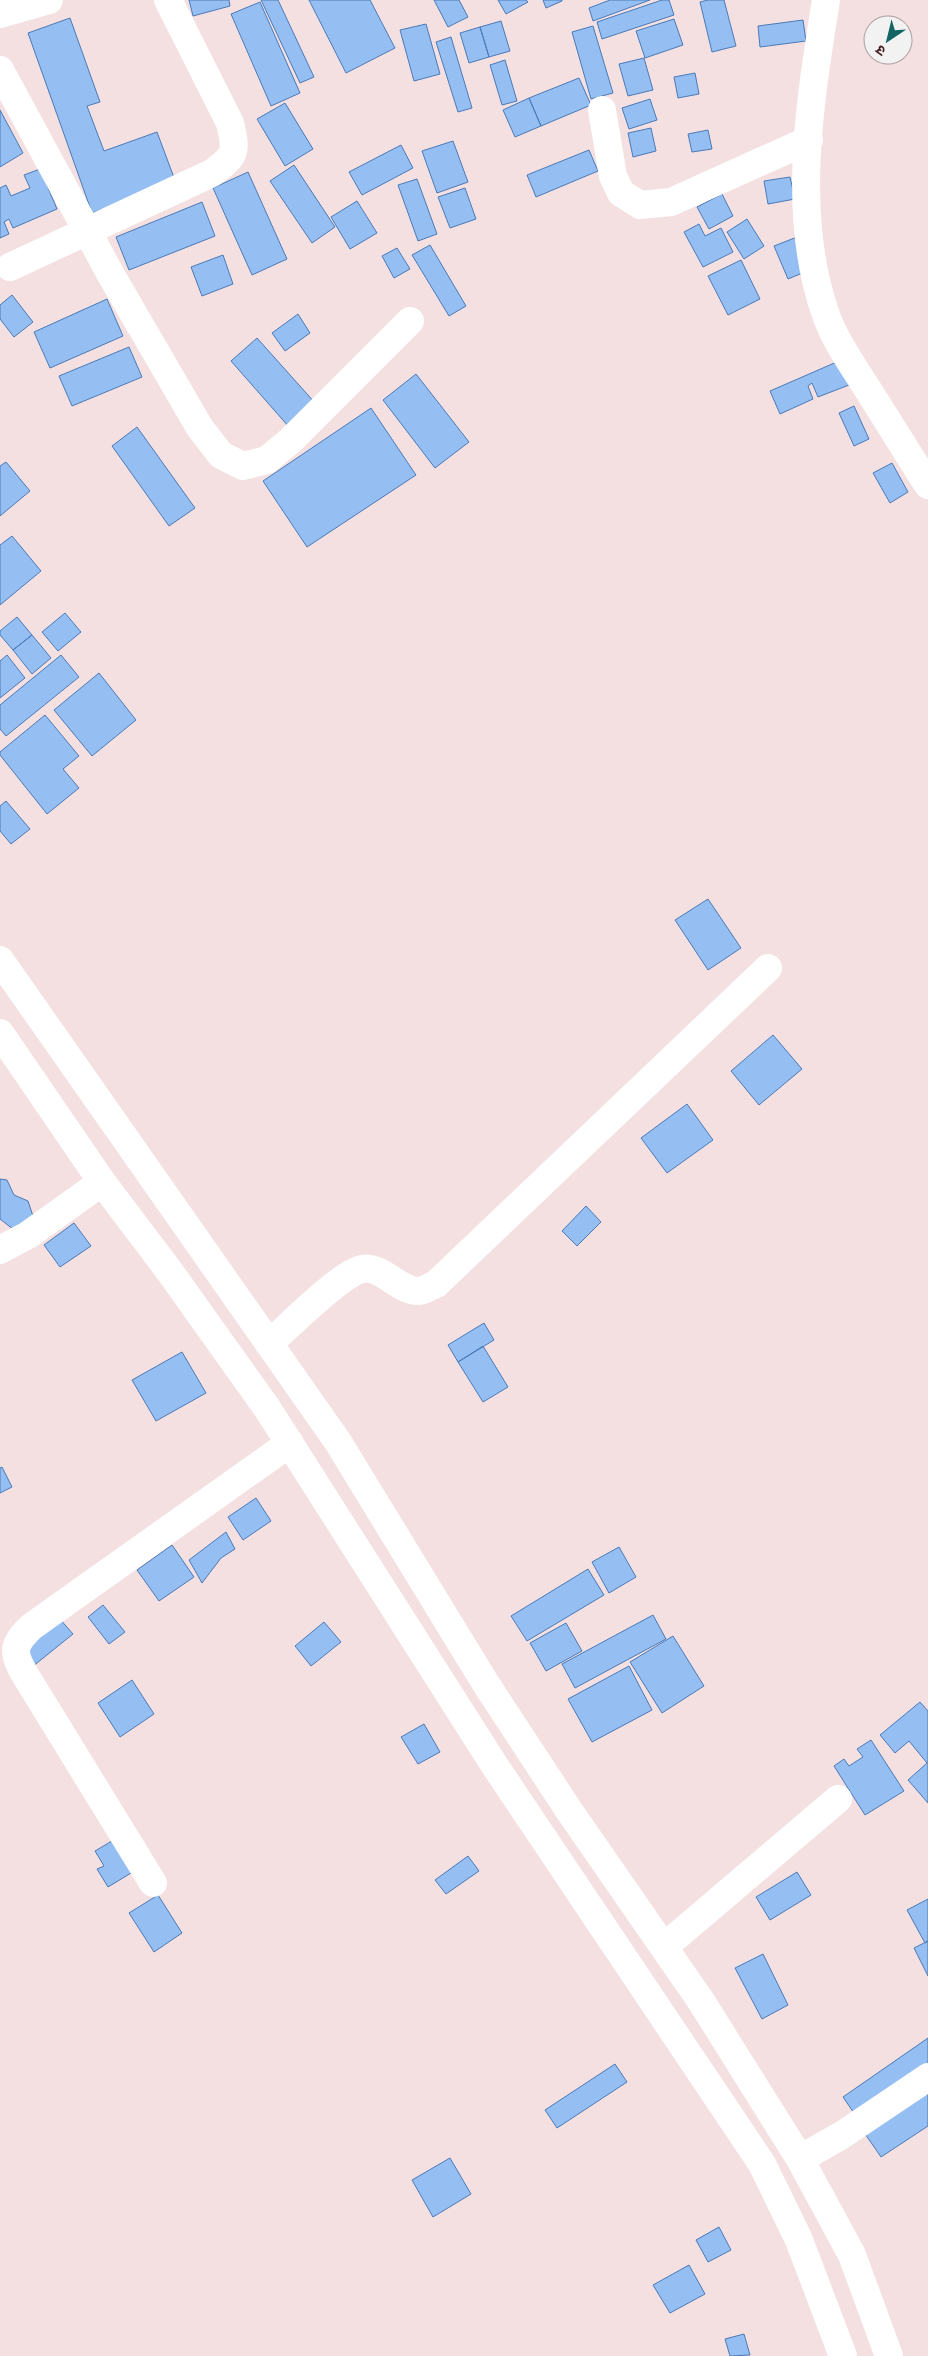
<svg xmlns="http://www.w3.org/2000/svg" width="928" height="2356" viewBox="0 0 928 2356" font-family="'Space Grotesk','Noto Sans Devanagari',sans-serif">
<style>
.building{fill:#95bef2;stroke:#4a7ab7}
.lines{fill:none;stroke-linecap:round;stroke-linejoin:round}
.minor{stroke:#fff;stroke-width:28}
</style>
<rect width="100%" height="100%" fill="#f4e0e1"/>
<path class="building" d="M189 0H229L230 6 193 16Z
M261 0H278L314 77 300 83Z
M309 0H370L395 48 346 73Z
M434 0H459L468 17 448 27Z
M498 0H526L528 2 506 14Z
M543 0H562V1L546 8Z
M610 0H650L593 21 589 8Z
M662 0H669L674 15 602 39 597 22Z
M708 0H724L736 46 712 52 700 2Z
M260 2 300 93 271 106 231 14Z
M70 18 100 102 87 106 104 151 157 132 176 183 92 213 28 33Z
M674 19 683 45 645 58 636 31Z
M803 20 806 41 760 47 758 26Z
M501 21 510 51 489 57 480 27Z
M426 24 440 74 414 81 400 30Z
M593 26 613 93 591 99 572 32Z
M480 27 489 57 469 63 460 33Z
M451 37 472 108 458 112 436 42Z
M644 58 653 90 628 96 619 64Z
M505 60 517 101 502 105 490 65Z
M695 73 699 94 678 98 674 77Z
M579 78 591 105 541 126 529 98Z
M529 98 541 126 515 137 503 110Z
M650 99 657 120 629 129 622 108Z
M285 103 313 149 285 166 257 119Z
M0 110 23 153 0 167Z
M651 128 656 151 633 157 628 133Z
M708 130 712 149 692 152 688 134Z
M453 141 468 182 437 193 422 151Z
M401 145 413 168 362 195 349 172Z
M589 150 598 171 536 197 527 175Z
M294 165 335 227 312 243 270 181Z
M40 169 57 209 13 228 9 219 4 222 9 234 0 238V188L6 185 11 196 30 188 24 175Z
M248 172 287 259 252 275 213 188Z
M790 177 795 199 768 204 764 181Z
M417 179 437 234 418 241 398 185Z
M465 188 476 219 450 228 438 197Z
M722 194 733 216 709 229 697 207Z
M357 201 377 233 350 249 331 217Z
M202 202 215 236 129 270 116 237Z
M747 219 764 246 744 259 727 232Z
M699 224 705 236 721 228 733 252 703 267 684 232Z
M797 237 810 270 788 279 774 246Z
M430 245 466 306 449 316 412 255Z
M397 248 410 269 394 278 382 256Z
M223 255 233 284 202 296 191 267Z
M741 260 760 299 728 315 708 276Z
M12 295 33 322 14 337 0 319V305Z
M107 299 123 336 50 368 34 332Z
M298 314 310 333 285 351 272 333Z
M257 338 316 404 289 427 231 361Z
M129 347 142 377 72 406 59 376Z
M839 361 849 385 818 397 812 383 808 386 813 399 780 414 770 391Z
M416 374 469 442 435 468 383 400Z
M854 406 869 439 854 446 839 413Z
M371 408 416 475 307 547 263 481Z
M137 427 195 508 169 526 112 446Z
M6 462 30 491 0 516V466Z
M892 463 908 492 890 503 873 473Z
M12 536 41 571 0 605V545Z
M65 613 81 632 58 651 42 632Z
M17 617 32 635 13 650 0 635V631Z
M32 635 51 658 32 674 13 650Z
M7 655 25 678 0 698V661Z
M61 655 79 677 6 736 0 729V705Z
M99 673 136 720 92 756 54 710Z
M45 715 79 756 63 769 79 788 47 814 0 755V752Z
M6 801 30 829 11 844 0 831V806Z
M708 899 741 948 708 970 675 920Z
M773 1035 802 1069 759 1105 731 1071Z
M687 1104 713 1140 667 1173 641 1138Z
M0 1179 7 1180 14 1195 28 1201 33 1216 14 1230 0 1219Z
M586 1206 601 1222 577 1246 562 1231Z
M74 1223 91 1246 60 1267 44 1245Z
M484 1323 494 1340 458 1362 448 1345Z
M483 1346 508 1387 483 1402 458 1362Z
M182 1352 206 1393 156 1421 132 1380Z
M2 1467 12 1487 0 1493V1468Z
M256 1498 271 1521 243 1540 228 1517Z
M226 1532 235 1549 221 1558 202 1583 189 1560Z
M172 1545 194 1577 159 1601 137 1570Z
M619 1547 636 1577 609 1593 592 1562Z
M588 1569 604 1595 527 1641 511 1616Z
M103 1605 125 1632 109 1644 88 1617Z
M653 1615 666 1639 575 1688 562 1664Z
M59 1618 73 1634 32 1667 19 1651Z
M324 1622 341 1642 311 1666 295 1646Z
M566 1623 582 1651 546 1671 530 1643Z
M673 1636 704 1686 662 1713 630 1662Z
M629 1666 652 1710 592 1742 568 1699Z
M132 1680 154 1714 120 1737 98 1703Z
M920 1702 928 1711V1803L908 1780 927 1763 909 1741 895 1753 880 1735Z
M424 1724 440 1752 418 1764 401 1737Z
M871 1740 904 1791 865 1815 834 1766 844 1759 849 1766 863 1757 857 1749Z
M117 1838 136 1870 108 1887 97 1869 104 1866 95 1851Z
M468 1856 479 1871 446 1894 435 1880Z
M797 1872 811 1895 770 1920 756 1897Z
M158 1895 182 1933 154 1952 129 1913Z
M928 1899V1941L925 1943 907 1910Z
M928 1941V1976L914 1948Z
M763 1954 788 2005 762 2019 735 1968Z
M928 2038V2071L858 2119 843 2097Z
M615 2064 627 2082 557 2128 545 2110Z
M928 2083V2126L881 2157 861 2128Z
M450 2158 471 2194 433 2217 412 2180Z
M719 2227 731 2250 708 2262 696 2240Z
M689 2265 705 2294 670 2313 653 2285Z
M744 2334 750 2355 730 2356 725 2339Z"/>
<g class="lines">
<path class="minor" d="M826 0C810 101 791 213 825 312 833 337 849 360 863 382 885 416 906 451 928 485
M0 14 49 0
M0 70 111 275 200 428 221 455 243 466 267 460 291 440 410 321
M602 110 613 176 621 193 640 205 671 202 809 140
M10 267 212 173C236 155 237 153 230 123L168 0
M0 960 338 1442 486 1684 568 1809 701 2001 800 2159 852 2255 889 2356
M0 1033 102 1182 170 1272 267 1408 495 1766 762 2164 799 2240 843 2356
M0 1250 28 1235 102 1182
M269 1344C289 1326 340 1274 362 1269 383 1265 397 1291 419 1291 424 1291 431 1286 436 1284L768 968
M153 1883 24 1673C12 1651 13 1645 31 1627L290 1443
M664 1947 838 1799
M800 2159 842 2135 928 2077"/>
</g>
<g transform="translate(888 40) rotate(215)"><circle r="24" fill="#f2f2f2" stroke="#ad9ea0"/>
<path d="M0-4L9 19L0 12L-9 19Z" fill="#146464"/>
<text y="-8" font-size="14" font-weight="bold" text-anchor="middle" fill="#452124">उ</text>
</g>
</svg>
